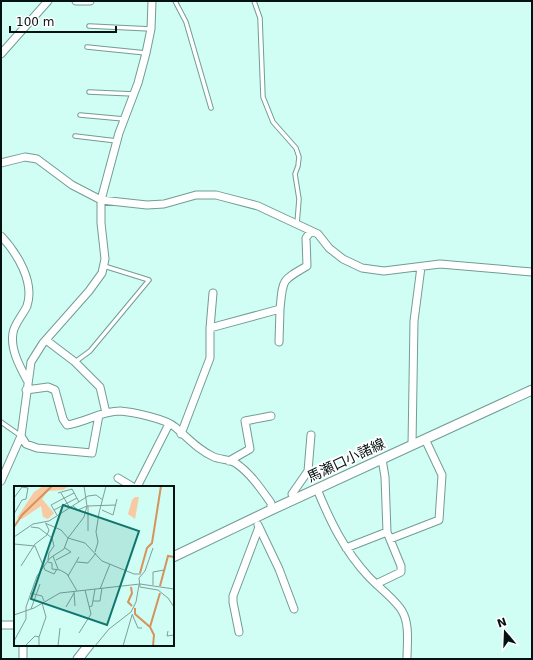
<svg xmlns="http://www.w3.org/2000/svg" width="533" height="660" viewBox="0 0 533 660" font-family="'DejaVu Sans','Noto Sans JP',sans-serif">
<style>
.lines{fill:none;stroke-linecap:round;stroke-linejoin:round}
.lane-casing{stroke:#729c95;stroke-width:5.5}
.street-casing{stroke:#729c95;stroke-width:9}
.secondary-casing{stroke:#729c95;stroke-width:11}
.lane{stroke:#fff;stroke-width:3.5}
.street{stroke:#fff;stroke-width:7}
.secondary{stroke:#fff;stroke-width:9}
.labels{text-anchor:middle;dominant-baseline:central;stroke-width:4;stroke-linejoin:round;paint-order:stroke}
.street-label{font-size:14px;fill:#041311;stroke:#fff}
.inset-river{fill:none;stroke:#d4945b;stroke-width:2}
.inset-road{fill:none;stroke:#7e9f99;stroke-width:1}
.view{fill:#0f766e;fill-opacity:0.15;stroke:#0f766e;stroke-width:2}
.inset-edge{fill:none;stroke:#041311;stroke-width:2}
</style>
<rect width="100%" height="100%" fill="#d0fdf4"/>
<g class="lines">
<defs>
<path id="lane" d="M175 1 186 22 211 108
M254 1 260 18 263 97 273 122 296 148 299 157 298 166 295 174 299 199 297 224
M89 26 151 29
M87 47 146 53
M89 92 134 94
M80 115 124 119
M75 136 117 141
M75 362 90 351 149 280 104 266
M1 422 21 436"/>
<path id="street" d="M76 1H90
M1 54 48 1
M1 163 25 157 37 159 72 185 101 200 147 205 164 204 196 195H216L258 206 318 234 329 248 343 259 362 268 384 271 440 264 532 272
M1 236C17 253 35 282 27 306 23 315 14 324 13 333 10 349 20 367 27 380
M210 328 280 309C283 279 281 281 307 266L306 238 311 231
M46 340 75 362 100 387 106 413
M279 342 280 309
M26 390 48 387 55 390 63 419 67 425C86 422 101 411 120 411 133 412 166 419 175 427 188 438 198 450 214 457 221 460 231 459 237 464 251 474 261 489 271 503V510
M181 434 210 358V328L213 293
M21 436 26 444 37 448 92 453 99 415
M412 445 414 321 421 267
M229 461 250 449 245 421 271 416
M118 478 133 487
M1 481 21 436 31 362 43 343 89 291 102 273 105 259 101 223V200L119 133 138 83 146 53 151 29 152 1
M137 487 169 424
M317 489C330 521 344 550 368 576 377 586 396 600 402 611 410 624 407 644 407 659
M294 499 292 494 308 471 311 435
M258 525 279 569 294 609
M390 539 439 520 442 475 425 439
M346 548 387 532
M376 584 401 572V566L387 532 385 477 382 459
M1 625H15
M239 632 233 602V596L259 527
M23 659V645"/>
<path id="secondary" d="M173 557 271 510 532 390
M78 659 89 645"/>
</defs>
<use href="#lane" class="lane-casing"/>
<use href="#street" class="street-casing"/>
<use href="#secondary" class="secondary-casing"/>
<use href="#lane" class="lane"/>
<use href="#street" class="street"/>
<use href="#secondary" class="secondary"/>
</g>
<g class="labels">
<g class="street-label">
<text transform="translate(346 460) rotate(-25)">馬瀬口小諸線</text>
</g>
</g>
<g transform="translate(14 486)">
<rect width="160" height="160" fill="#d0fdf4"/>
<path d="M29 0H55L49 4 34 5 28 13 40 27 34 33 29 31 27 20 8 33 3 32 20 6ZM121 11H125L121 33 114 28 118 14Z" fill="#f9c9a2"/>
<path class="inset-river" d="M0 41 8 29 38 0M126 87 133 62 138 57 147 0M146 100 154 70 160 71M117 101 118 107 114 116 118 120M121 122V128L136 141M139 160 140 149 136 141 146 107"/>
<path class="inset-road" d="M44 7 58 3 65 16M47 7 56 22M0 12 8 1M59 20 64 24 73 20 102 19M74 20V45M40 24 63 12M88 24 99 29 103 13M0 28 8 14 12 13 14 2 8 1M43 29 37 19 60 7M31 37 47 44 54 52 71 57 88 75 120 88H127M17 41 25 42 38 52 40 60 35 67 34 74M0 51 19 38 35 35 74 10 82 9 89 14M0 58 21 60 31 84 40 88 43 83M139 62 131 85 125 92 126 101 144 104 154 112 160 121M81 66 84 56 82 46 85 27 92 0M39 70 44 83M42 74 57 66 51 62M34 76 38 77V83L46 84 53 88 63 105M63 76 74 77 82 67M7 80 21 58 33 49 35 44 32 38M54 90 65 71M139 99V86L150 84M86 103 96 78M60 106 61 120M16 107 28 110 30 115M79 115H86L88 102M52 121 60 107M75 121 78 120 81 103M17 123 26 98M118 128 124 142H128M0 129 20 122 46 107 126 98 160 103M154 145 153 150 160 149M65 147 77 128 71 104M25 151 32 131 28 117M0 155 12 133V121L23 90 36 72 50 63 54 52 70 31 73 20 70 0M11 160 21 150 25 151V160M44 160 46 142M81 160 95 143 117 126 122 116 125 99M109 160 118 129"/>
<path class="view" d="M49 19 125 45 93 139 17 113Z"/>
<rect width="160" height="160" class="inset-edge"/>
</g>
<rect width="533" height="660" fill="none" stroke="#041311" stroke-width="4"/>
<g transform="translate(505 632) rotate(341)" stroke="#ffffff" stroke-width="3" paint-order="stroke">
<path d="M0-3L7 15L0 10L-7 15Z" fill="#041311"/>
<text y="-6" font-size="11" font-weight="bold" text-anchor="middle" fill="#041311">N</text>
</g>
<path d="M10 26v6h106v-6" fill="none" stroke="#041311" stroke-width="2"/>
<text x="16" y="26" font-size="12" fill="#041311" stroke="#ffffff" stroke-width="3" paint-order="stroke">100 m</text>
</svg>
